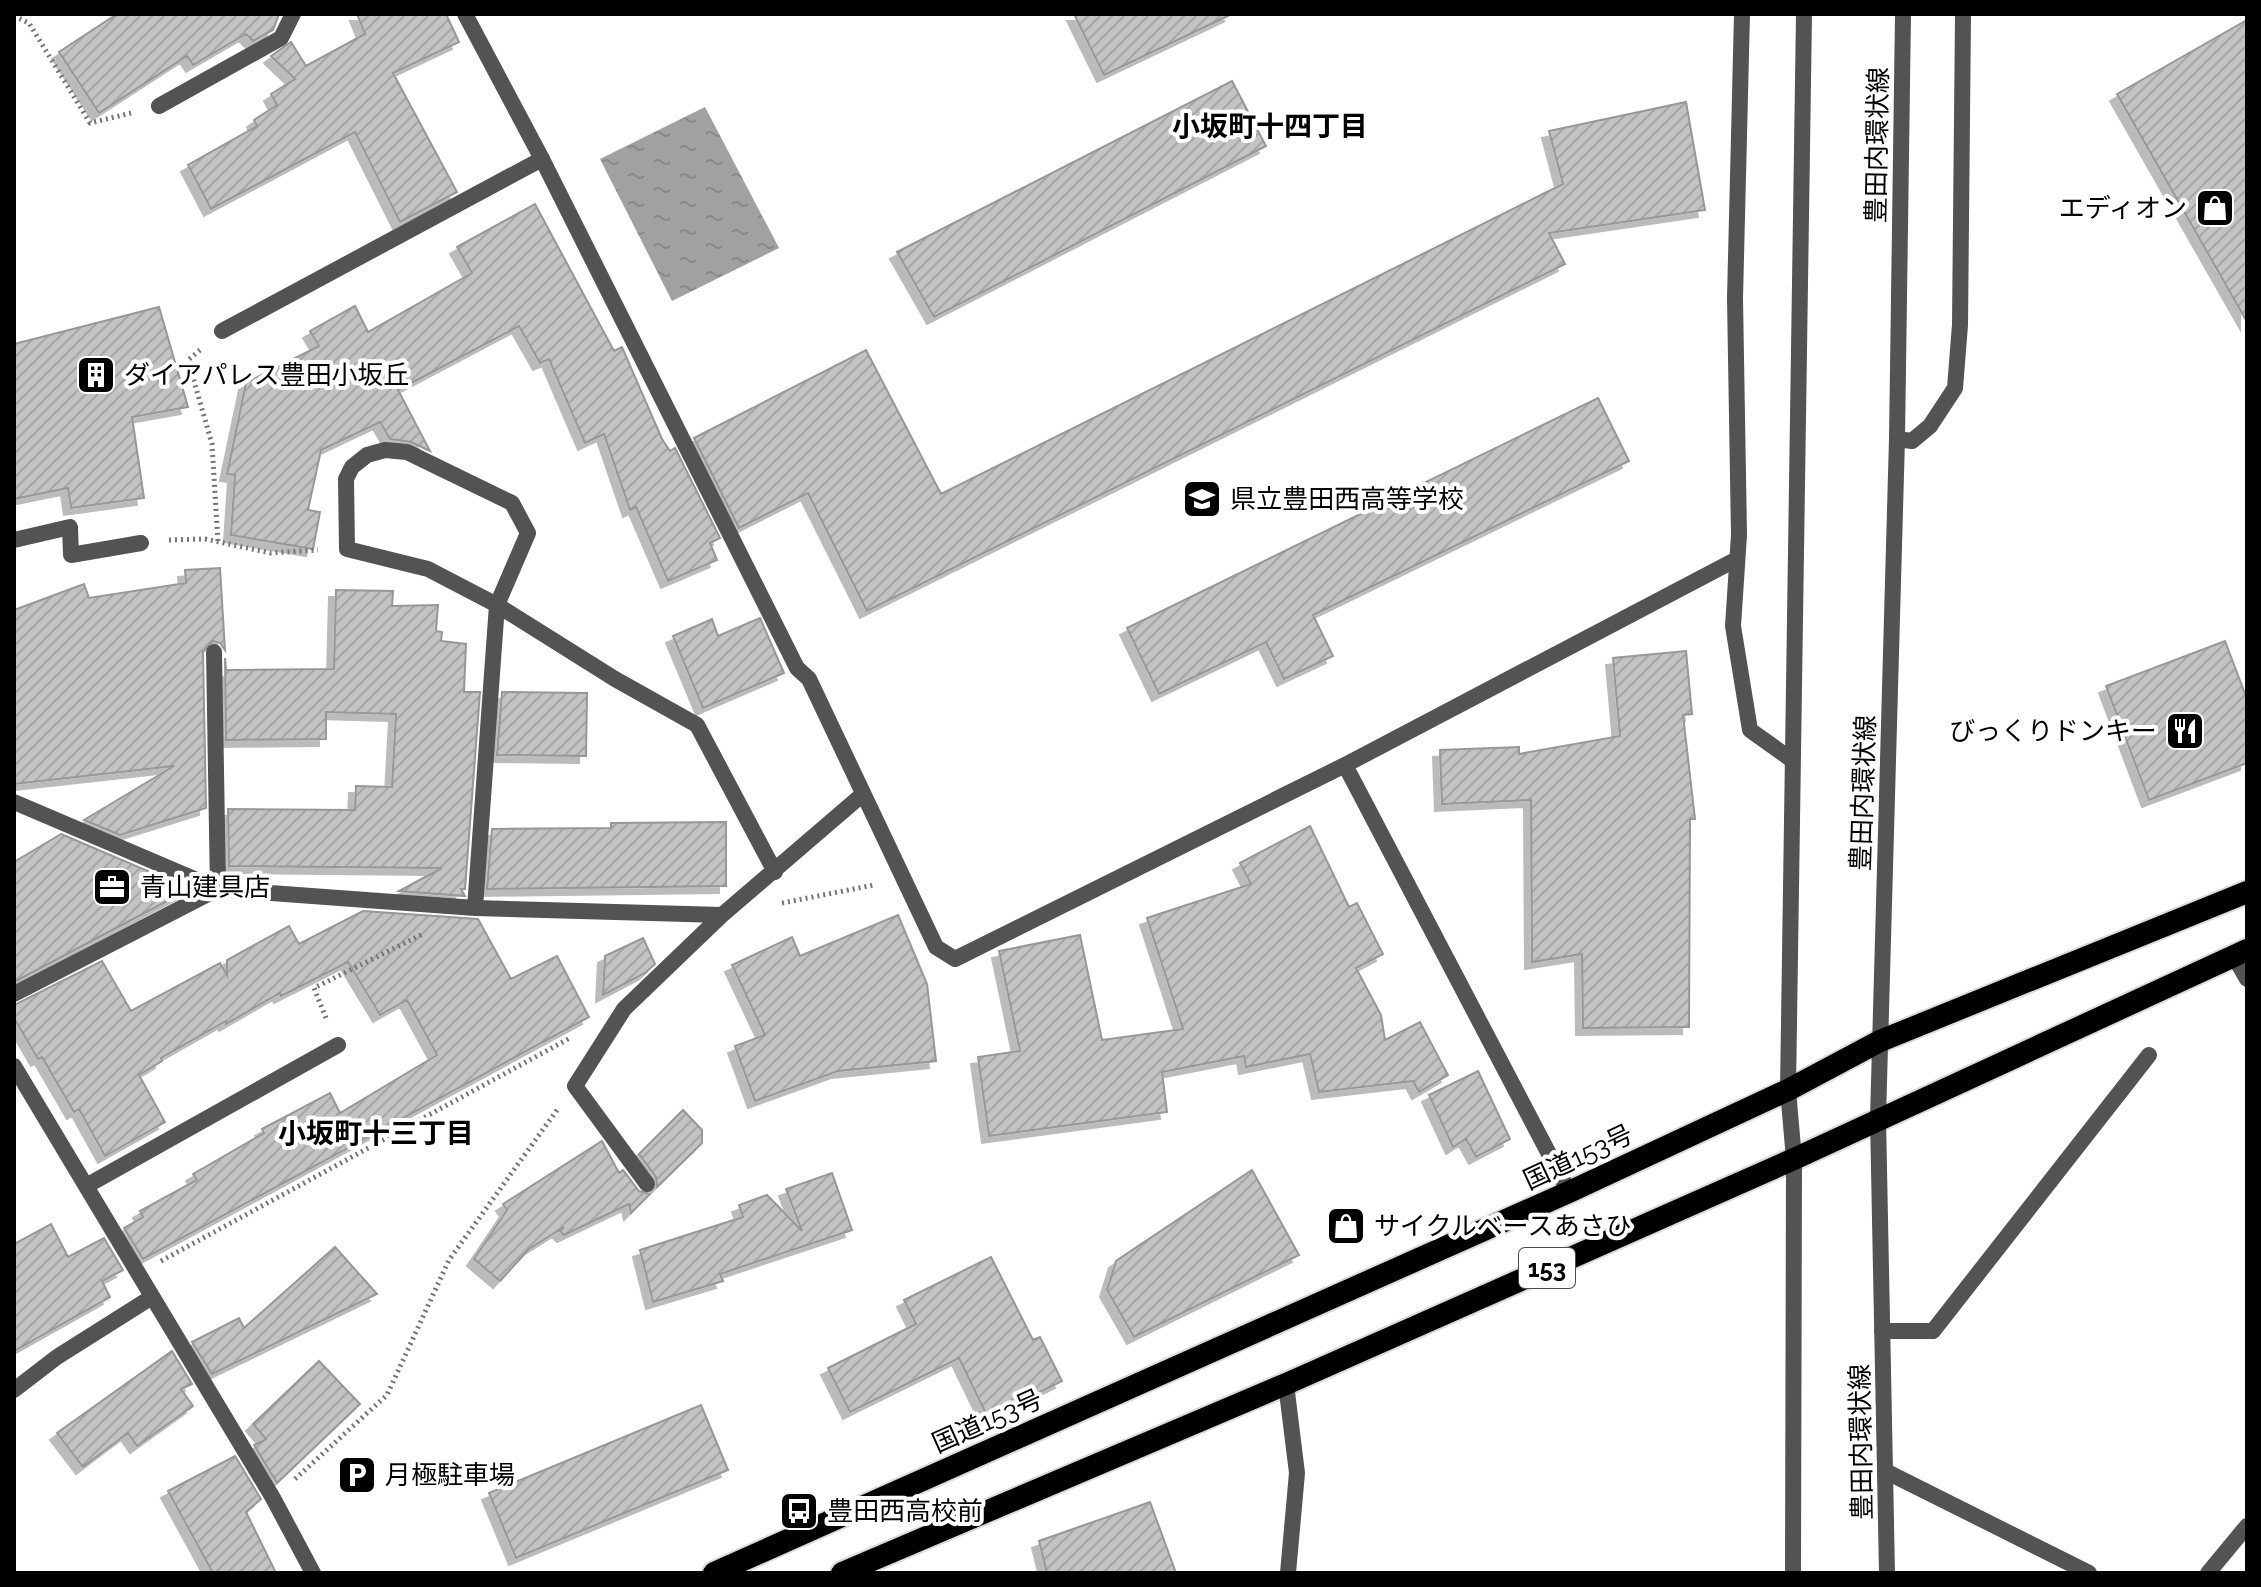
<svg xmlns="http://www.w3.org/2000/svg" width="2261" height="1587" viewBox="0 0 2261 1587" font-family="Raleway,'Noto Sans JP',sans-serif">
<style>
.water{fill:url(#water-ripples)}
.building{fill:url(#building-hatch);stroke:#979797;stroke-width:2;filter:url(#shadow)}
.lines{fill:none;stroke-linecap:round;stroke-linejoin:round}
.trunk-casing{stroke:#dbdbdb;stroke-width:26}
.path{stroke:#757575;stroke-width:5;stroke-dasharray:2 4;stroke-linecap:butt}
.service{stroke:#535353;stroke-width:16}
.minor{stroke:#535353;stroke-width:16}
.tertiary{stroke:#535353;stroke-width:16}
.trunk{stroke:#000;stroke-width:22}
.labels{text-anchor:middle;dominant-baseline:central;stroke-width:8;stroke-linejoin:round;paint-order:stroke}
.shield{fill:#fff;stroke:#4c4c4c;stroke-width:2}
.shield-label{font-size:24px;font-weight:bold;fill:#000}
.street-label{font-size:26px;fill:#000;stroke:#fff}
.poi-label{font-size:26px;fill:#000;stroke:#fff;text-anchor:start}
.neighbourhood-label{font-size:28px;font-weight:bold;fill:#000;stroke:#fff}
</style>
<defs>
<pattern id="water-ripples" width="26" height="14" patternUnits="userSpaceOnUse" patternTransform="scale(2)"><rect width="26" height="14" fill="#a1a1a1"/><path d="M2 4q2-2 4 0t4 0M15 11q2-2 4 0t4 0" fill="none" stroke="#898989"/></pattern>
<pattern id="building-hatch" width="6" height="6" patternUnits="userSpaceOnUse" patternTransform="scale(2)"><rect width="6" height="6" fill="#c3c3c3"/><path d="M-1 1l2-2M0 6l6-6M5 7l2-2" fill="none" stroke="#a6a6a6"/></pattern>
<filter id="shadow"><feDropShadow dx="-7" dy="7" stdDeviation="0" flood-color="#0004"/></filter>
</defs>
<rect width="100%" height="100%" fill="#fff"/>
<path class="water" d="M705 107 779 248 672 301 600 159Z"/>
<path class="building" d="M117 14H279L273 30 253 41 246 34 193 65 187 56 99 113 59 52Z
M357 14H446L459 42 393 73 457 192 400 222 355 132 211 209 188 165 257 126 254 120 277 105 271 94 295 79 271 56 291 42 306 66 365 34Z
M1074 14H1232L1104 75Z
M2247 20V322L2117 94Z
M1232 81 1266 146 934 317 897 252Z
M1686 102 1705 210 1549 233 1565 264 867 611 808 493 739 528 694 438 866 350 941 494 1563 184 1549 131Z
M535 204 614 351 622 347 662 439 670 451 675 448 720 538 710 543 717 560 668 581 636 507 630 510 604 434 585 443 549 359 540 363 519 326 398 390 430 451 411 442 390 439 380 422 321 450 308 510 320 512 313 549 231 535 235 475 227 474 246 383 319 346 310 331 355 306 368 332 472 273 457 247Z
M159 307 188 407 132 417 144 498 71 508 68 488 14 499V344Z
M1598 398 1629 461 1313 615 1333 656 1284 679 1266 642 1159 694 1127 628Z
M220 568 225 650 220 643 213 641 203 652 206 808 120 835 84 820 174 766 14 784V610L84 584 89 598 186 583 185 570Z
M336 590 393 591 392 606 438 605 436 631 442 632 441 641 466 644 464 692H480L465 889H461L465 896 399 891 442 868 229 866 228 809 355 810 356 786 392 787 396 714 326 712V739L226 740 225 658 226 670 334 669Z
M760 618 784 673 703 708 673 636 712 619 718 636Z
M2225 641 2247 699V763L2149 800 2106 686Z
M1686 651 1692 714 1683 715 1695 819H1690L1689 1027 1583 1028 1582 954 1532 962 1531 800 1442 804 1440 750 1519 747V754L1620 736 1613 658Z
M502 692 587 693 586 756 497 755Z
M726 822V886L487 889 492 829 611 828V823Z
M1310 826 1349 907 1357 903 1383 954 1356 968 1381 1015 1385 1040 1420 1022 1448 1075 1419 1092 1413 1081 1319 1092 1310 1054 1246 1067 1244 1056 1162 1072 1167 1112 989 1136 978 1057 1020 1051 999 951 1080 935 1102 1040 1183 1029 1147 918 1251 884 1240 863Z
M61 834 190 889 14 982V862Z
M363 911 478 919 511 979 557 956 589 1017 143 1259 124 1228 143 1217 140 1211 197 1180 193 1174 264 1133 262 1129 330 1093 340 1113 437 1055 407 1000 380 1015 348 962 281 996 280 993 226 1024V1021L161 1058 162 1061 139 1075 165 1122 105 1156 79 1109 74 1112 42 1057 38 1059 14 1018V1005L102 961 131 1011 220 963 227 975V960L289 926 299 944Z
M898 915 927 984 936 1061 838 1071 755 1101 735 1046 765 1035 732 965 792 937 800 956Z
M643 938 655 964 645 973 603 995 605 956Z
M1478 1071 1510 1139 1476 1157 1466 1139 1453 1147 1429 1095Z
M683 1110 702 1130V1143L657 1187 656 1177 639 1154Z
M602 1141 619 1173 623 1170 639 1191 650 1194 631 1213 629 1204 564 1235 560 1231 564 1227 529 1249 500 1281 474 1259 507 1210 503 1204Z
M1252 1170 1299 1255 1134 1337 1107 1290 1116 1261Z
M832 1173 852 1230 720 1274 723 1281 653 1302 640 1250 743 1217 739 1205 767 1195 802 1231 786 1189Z
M51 1224 68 1257 104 1238 123 1270 102 1281 110 1297 14 1351V1244Z
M335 1247 377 1294 212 1374 192 1342 239 1318 244 1328Z
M991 1257 1033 1340 1040 1337 1062 1381 988 1418 959 1358 850 1412 828 1368 916 1324 904 1300Z
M172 1351 192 1384 181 1389 193 1406 137 1446 128 1433 83 1467 57 1433Z
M319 1361 360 1404 277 1483 254 1445 266 1439 253 1424Z
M701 1405 728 1470 516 1558 489 1493Z
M235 1456 261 1499 246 1512 276 1573H213L168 1491Z
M1150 1502 1176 1573H1047L1039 1541Z"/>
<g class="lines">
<defs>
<path id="trunk" d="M714 1573 1569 1192 1788 1090 1880 1041 2247 892
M842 1573 1286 1384 1794 1159 2247 950"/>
</defs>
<use href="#trunk" class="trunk-casing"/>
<path class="path" d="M14 16 29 23 90 123 131 113
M200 350 188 360 212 444 218 542
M169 540 205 539 271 553 318 550
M782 903 874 885
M326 1018 314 988 423 934
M161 1261 570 1038
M295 1479 387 1395 449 1260 557 1110"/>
<path class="service" d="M222 331 542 159
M14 802 218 889
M1882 1331H1933L2149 1055
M14 1390 57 1357 152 1297"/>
<path class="minor" d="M465 14 542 159 797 668 809 679 936 947 955 959 1345 765 1569 1192
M1742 14 1735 298 1739 535 1733 626 1750 730 1792 760
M159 106 281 38 293 14
M1897 439 1912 441 1930 426 1955 388 1960 325 1963 14
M14 540 70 527 71 555 141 543
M214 652 218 889
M1345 765 1737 559
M475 908 497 605 528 533 512 503 407 452 385 450 367 455 352 467 346 479 347 549 428 569 497 605 615 679 697 725 775 872
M2235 958 2247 979
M14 994 218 889 475 908 722 915
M14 1066 273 1498 313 1573
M647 1184 575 1086 624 1009 722 915 863 794
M86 1186 338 1045
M1286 1384 1297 1473 1288 1573
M1887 1472 2089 1573
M2208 1573 2247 1526"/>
<path class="tertiary" d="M1793 1573 1794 1159 1788 1090 1804 14
M1887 1573 1878 1118 1897 439 1903 14"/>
<use href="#trunk" class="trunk"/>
</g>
<defs>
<symbol id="shop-square" viewBox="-11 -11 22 22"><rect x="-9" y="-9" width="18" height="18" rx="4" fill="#000" stroke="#fff"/><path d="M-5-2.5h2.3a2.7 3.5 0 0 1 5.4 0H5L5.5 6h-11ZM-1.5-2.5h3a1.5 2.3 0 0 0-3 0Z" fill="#fff"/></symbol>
<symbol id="building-square" viewBox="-11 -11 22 22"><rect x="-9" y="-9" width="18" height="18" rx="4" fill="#000" stroke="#fff"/><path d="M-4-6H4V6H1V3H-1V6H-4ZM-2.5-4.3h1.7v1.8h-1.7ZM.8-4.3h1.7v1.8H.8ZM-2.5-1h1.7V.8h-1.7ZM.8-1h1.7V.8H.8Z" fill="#fff"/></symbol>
<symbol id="school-square" viewBox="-11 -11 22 22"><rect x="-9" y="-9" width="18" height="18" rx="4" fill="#000" stroke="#fff"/><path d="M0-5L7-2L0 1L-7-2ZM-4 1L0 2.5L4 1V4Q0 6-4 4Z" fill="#fff"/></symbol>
<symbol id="restaurant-square" viewBox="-11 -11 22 22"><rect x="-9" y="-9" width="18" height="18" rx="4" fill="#000" stroke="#fff"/><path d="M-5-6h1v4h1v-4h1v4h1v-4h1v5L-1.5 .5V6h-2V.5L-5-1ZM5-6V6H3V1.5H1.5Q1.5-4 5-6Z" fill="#fff"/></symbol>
<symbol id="office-square" viewBox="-11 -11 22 22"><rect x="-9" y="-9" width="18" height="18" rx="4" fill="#000" stroke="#fff"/><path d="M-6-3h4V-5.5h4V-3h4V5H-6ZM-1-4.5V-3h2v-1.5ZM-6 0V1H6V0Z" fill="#fff"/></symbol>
<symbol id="parking-square" viewBox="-11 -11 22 22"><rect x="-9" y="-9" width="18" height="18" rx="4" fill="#000" stroke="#fff"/><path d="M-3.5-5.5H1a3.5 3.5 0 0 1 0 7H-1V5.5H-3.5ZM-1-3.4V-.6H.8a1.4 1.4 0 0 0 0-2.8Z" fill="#fff"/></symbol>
<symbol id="bus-square" viewBox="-11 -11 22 22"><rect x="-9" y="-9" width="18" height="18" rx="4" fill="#000" stroke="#fff"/><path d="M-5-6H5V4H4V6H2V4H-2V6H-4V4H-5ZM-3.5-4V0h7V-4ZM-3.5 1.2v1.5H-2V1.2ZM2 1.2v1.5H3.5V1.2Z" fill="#fff"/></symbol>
</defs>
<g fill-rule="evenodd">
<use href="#shop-square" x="2193" y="186" width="44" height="44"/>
<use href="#building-square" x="74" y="353" width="44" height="44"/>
<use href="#school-square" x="1180" y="477" width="44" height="44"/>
<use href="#restaurant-square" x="2163" y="709" width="44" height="44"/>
<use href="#office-square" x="90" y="865" width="44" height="44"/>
<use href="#shop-square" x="1324" y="1204" width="44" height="44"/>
<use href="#parking-square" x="335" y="1453" width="44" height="44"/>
<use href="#bus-square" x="777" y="1489" width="44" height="44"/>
</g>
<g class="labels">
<rect class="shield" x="1519" y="1248" width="56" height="40" rx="6"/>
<g class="shield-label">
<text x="1547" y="1268">153</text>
</g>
<g class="street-label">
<text transform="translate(1877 145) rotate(-89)">豊田内環状線</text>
<text transform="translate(1863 793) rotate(-88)">豊田内環状線</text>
<text transform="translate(1578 1157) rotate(-25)">国道153号</text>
<text transform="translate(987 1421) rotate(-24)">国道153号</text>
<text transform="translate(1861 1442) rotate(-91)">豊田内環状線</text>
</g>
<g class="poi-label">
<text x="2187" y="208" text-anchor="end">エディオン</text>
<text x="124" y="375">ダイアパレス豊田小坂丘</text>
<text x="1230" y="499">県立豊田西高等学校</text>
<text x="2157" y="731" text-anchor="end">びっくりドンキー</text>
<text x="140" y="887">青山建具店</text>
<text x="1374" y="1226">サイクルベースあさひ</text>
<text x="385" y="1475">月極駐車場</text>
<text x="827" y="1511">豊田西高校前</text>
</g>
<g class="neighbourhood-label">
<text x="1270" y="126">小坂町十四丁目</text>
<text x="376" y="1133">小坂町十三丁目</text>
</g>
</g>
<rect width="2261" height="1587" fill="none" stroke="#000000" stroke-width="32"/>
</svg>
